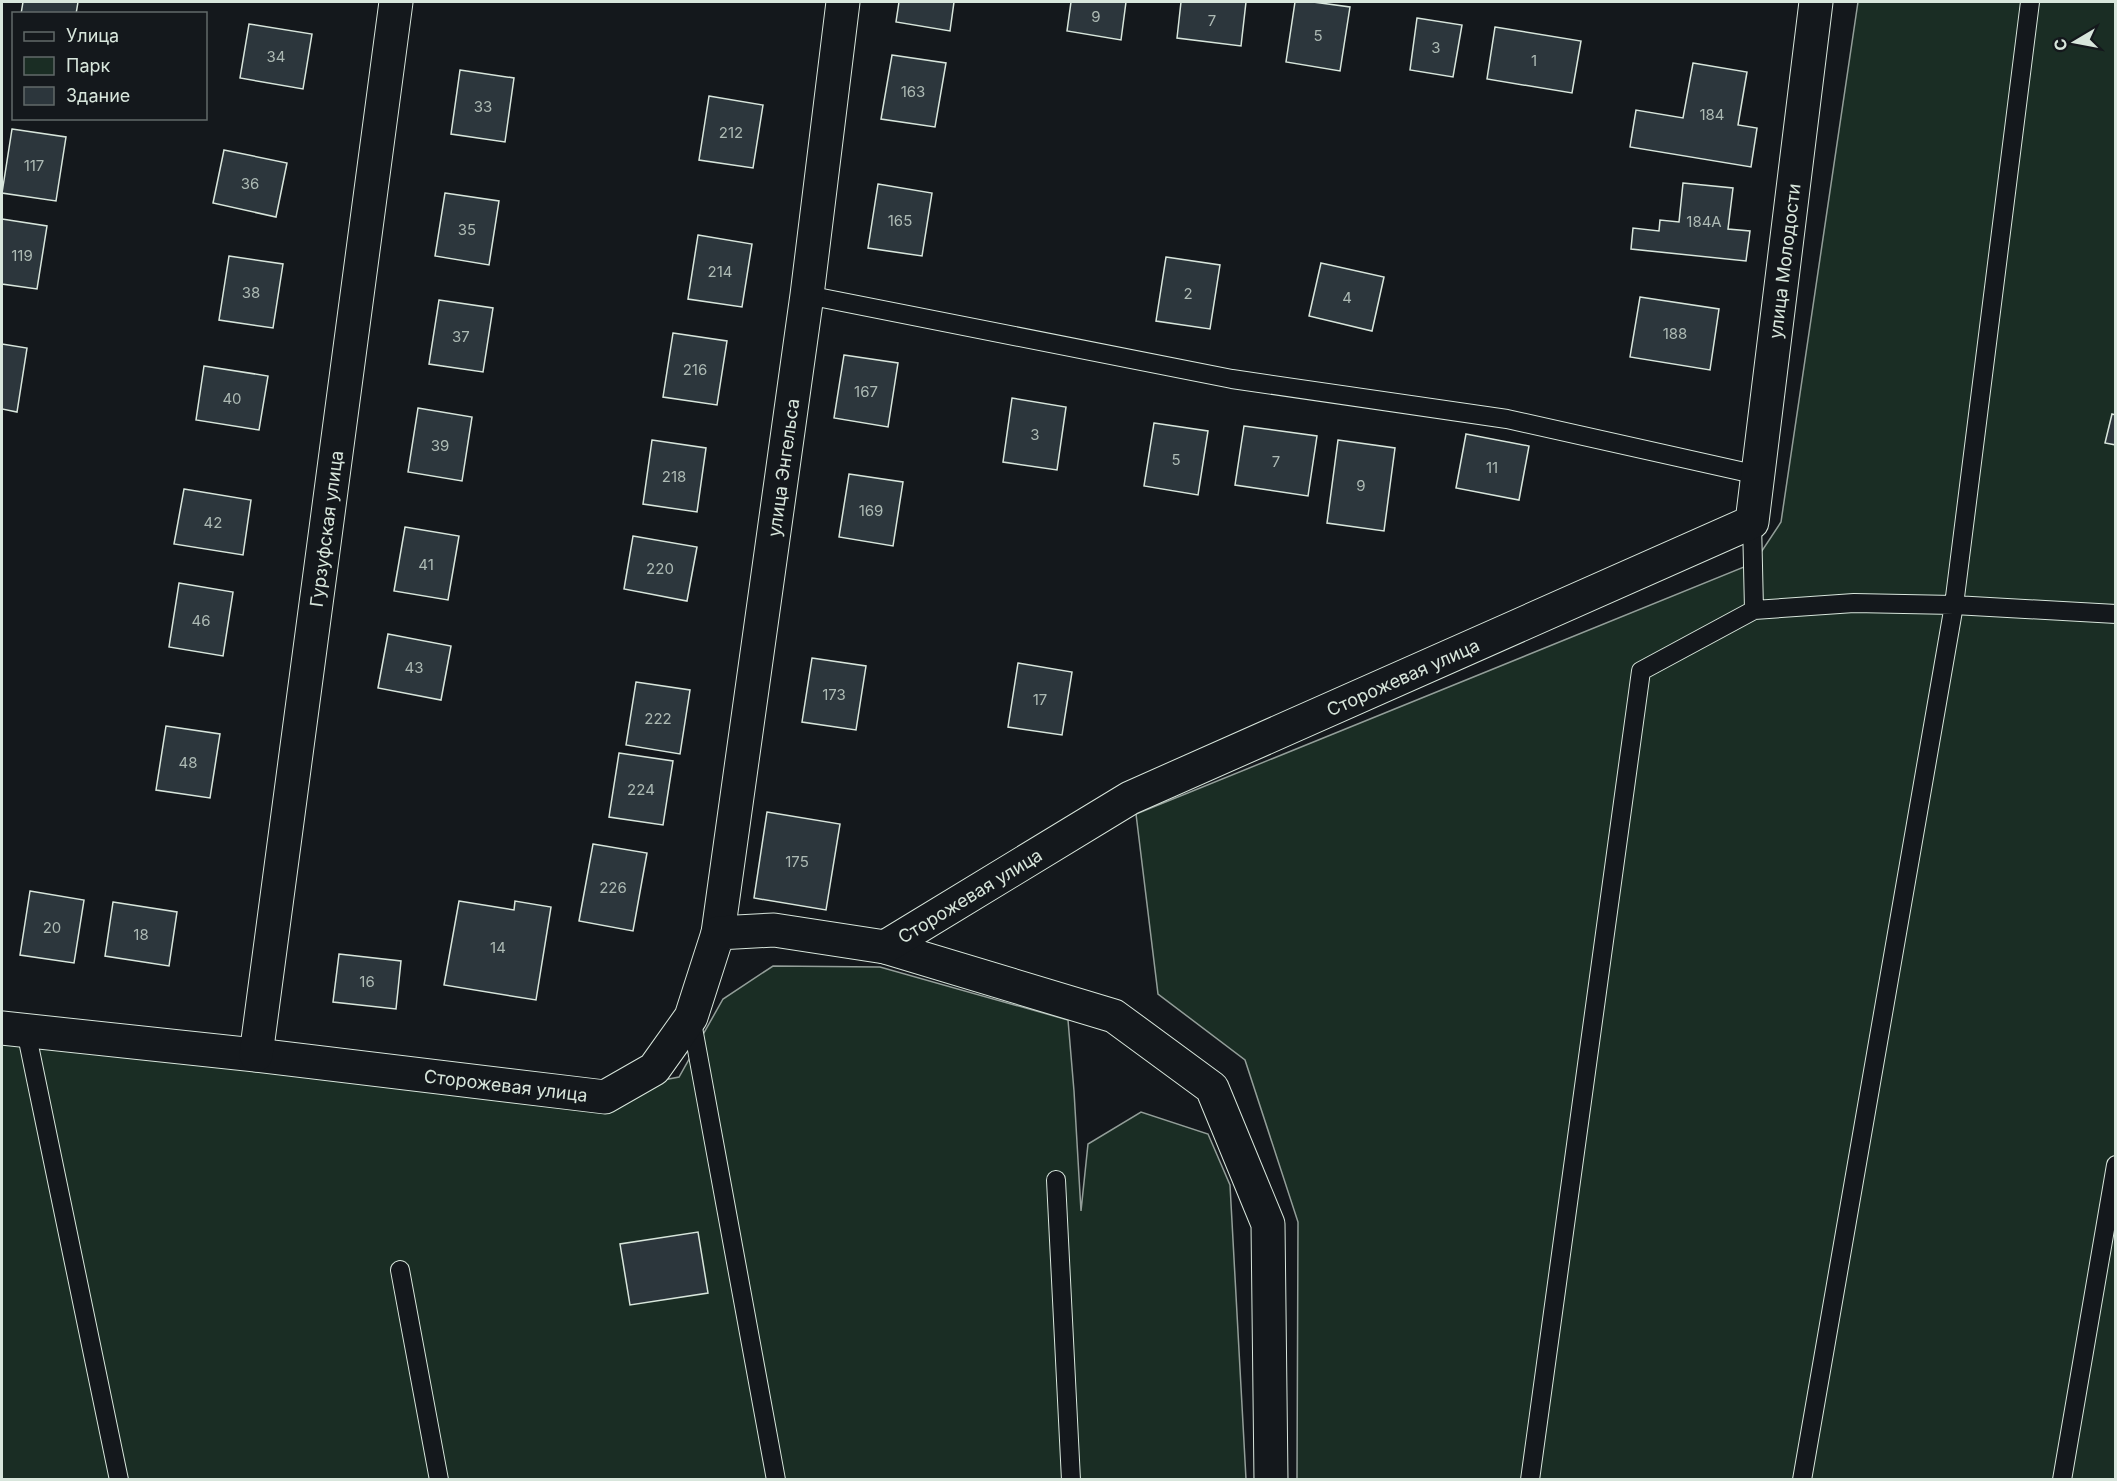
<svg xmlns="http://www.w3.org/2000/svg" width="2117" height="1481" viewBox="0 0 2117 1481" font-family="Inter,sans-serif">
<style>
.green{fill:#1a2d24;stroke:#939e99;stroke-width:1.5}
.building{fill:#2c363c;stroke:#d8e6dc;stroke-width:1.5}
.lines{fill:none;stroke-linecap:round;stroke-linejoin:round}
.service-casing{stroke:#d8e6dc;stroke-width:20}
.minor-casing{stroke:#d8e6dc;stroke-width:35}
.service{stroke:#14181c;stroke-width:18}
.minor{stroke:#14181c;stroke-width:33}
.labels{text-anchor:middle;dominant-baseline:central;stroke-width:4.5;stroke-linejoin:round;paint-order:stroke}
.number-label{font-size:15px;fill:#adbab4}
.street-label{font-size:18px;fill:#d8e6dc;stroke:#14181c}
</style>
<rect width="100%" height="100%" fill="#14181c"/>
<path class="green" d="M1858 2H2115V1479H1297L1298 1222 1245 1060 1158 994 1136 814 1754 563 1781 522Z
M773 966 880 967 1068 1020 1074 1091 1081 1211 1088 1144 1141 1112 1208 1134 1230 1185 1246 1479 2 1480V1016L569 1098 679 1077 723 999Z"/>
<path class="building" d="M23 2H78L76 14H21Z
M899 2H954L950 31 896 22Z
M1071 2H1126L1121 40 1067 31Z
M1181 2H1246L1241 46 1177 38Z
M1295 2H1313L1350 7 1340 71 1286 62Z
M1417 18 1462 25 1453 77 1410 70Z
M249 24 312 34 303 89 240 78Z
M1495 27 1581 41 1572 93 1487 79Z
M892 55 946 63 935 127 881 119Z
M1693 63 1747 72 1738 125 1757 128 1751 167 1630 147 1636 110 1683 118Z
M460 70 514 78 505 142 451 134Z
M709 96 763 105 753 168 699 160Z
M12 129 66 137 56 201 2 193Z
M224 150 287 163 276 217 213 203Z
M1683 183 1733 188 1728 229 1750 231 1746 261 1631 249 1633 228 1659 231 1660 220 1679 222Z
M878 184 932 193 922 256 868 248Z
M445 193 499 201 489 265 435 256Z
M2 219 47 226 37 289 2 284Z
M698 235 752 244 742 307 688 299Z
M229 256 283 264 273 328 219 320Z
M1166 257 1220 265 1210 329 1156 321Z
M1321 263 1384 277 1372 331 1309 316Z
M1640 297 1719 309 1710 370 1630 357Z
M439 300 493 308 483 372 429 364Z
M673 333 727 341 717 405 663 397Z
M2 344 27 348 17 412 2 409Z
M844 355 898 363 888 427 834 418Z
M204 366 268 376 259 430 196 420Z
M1012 398 1066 407 1057 470 1003 462Z
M418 408 472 417 462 481 408 472Z
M2112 414 2116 415V445L2105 443Z
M1154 423 1208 431 1198 495 1144 486Z
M1244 426 1317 436 1308 496 1235 485Z
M1466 434 1529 446 1519 500 1456 488Z
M652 440 706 448 697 512 643 504Z
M1338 440 1395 448 1384 531 1327 523Z
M849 474 903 482 893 546 839 537Z
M184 489 251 500 243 555 174 544Z
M405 527 459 536 448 600 394 591Z
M633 536 697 547 687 601 624 589Z
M179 583 233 592 223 656 169 647Z
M388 634 451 646 441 700 378 688Z
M812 658 866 666 856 730 802 722Z
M1018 663 1072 672 1062 735 1008 727Z
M636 682 690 690 680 754 626 745Z
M166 726 220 734 210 798 156 790Z
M619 753 673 761 663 825 609 817Z
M767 812 840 824 826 910 754 898Z
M593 844 647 853 633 931 579 921Z
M30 891 84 900 74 963 20 955Z
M459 901 514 910 515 901 551 907 536 1000 444 985Z
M113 902 177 912 169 966 105 956Z
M339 954 401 961 396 1009 333 1002Z
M698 1232 708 1293 630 1305 620 1244Z"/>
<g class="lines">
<defs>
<path id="service" d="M807 295 1232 379 1507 419 1758 475
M1754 610 1854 603 1954 605 2116 614
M691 1017 776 1480
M26 1031 119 1480
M1056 1180 1071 1480
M400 1270 439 1480
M1530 1480 1641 671 1754 610 1752 522
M1802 1480 1954 605 2030 2
M2062 1480 2116 1165"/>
<g id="minor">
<path id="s1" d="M718 933 807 295 843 2"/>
<path d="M885 947 1114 1016 1212 1088 1268 1224 1271 1480"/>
<path id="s2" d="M2 1028 256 1055 605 1097 654 1069 691 1017 718 933 774 930 885 947 1130 798 1752 522 1816 2"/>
<path id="s3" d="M256 1055 396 2"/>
</g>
</defs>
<use href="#service" class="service-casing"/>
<use href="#minor" class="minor-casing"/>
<use href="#service" class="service"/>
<use href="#minor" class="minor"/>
</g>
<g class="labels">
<g class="number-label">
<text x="1096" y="16">9</text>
<text x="1212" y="20">7</text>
<text x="1318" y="35">5</text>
<text x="1436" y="47">3</text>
<text x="276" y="56">34</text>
<text x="1534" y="60">1</text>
<text x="913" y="91">163</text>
<text x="483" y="106">33</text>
<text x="1712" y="114">184</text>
<text x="731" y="132">212</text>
<text x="34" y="165">117</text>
<text x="250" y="183">36</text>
<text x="900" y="220">165</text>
<text x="1704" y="221">184А</text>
<text x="467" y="229">35</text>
<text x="22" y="255">119</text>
<text x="720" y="271">214</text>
<text x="251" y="292">38</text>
<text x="1188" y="293">2</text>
<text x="1347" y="297">4</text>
<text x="1675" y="333">188</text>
<text x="461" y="336">37</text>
<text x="695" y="369">216</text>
<text x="866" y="391">167</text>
<text x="232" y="398">40</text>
<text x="1035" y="434">3</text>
<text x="440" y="445">39</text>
<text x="1176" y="459">5</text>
<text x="1276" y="461">7</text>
<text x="1492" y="467">11</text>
<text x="674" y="476">218</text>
<text x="1361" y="485">9</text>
<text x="871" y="510">169</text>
<text x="213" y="522">42</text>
<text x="426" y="564">41</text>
<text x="660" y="568">220</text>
<text x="201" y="620">46</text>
<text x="414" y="667">43</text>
<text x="834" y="694">173</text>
<text x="1040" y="699">17</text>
<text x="658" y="718">222</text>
<text x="188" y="762">48</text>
<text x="641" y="789">224</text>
<text x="797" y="861">175</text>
<text x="613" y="887">226</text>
<text x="52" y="927">20</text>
<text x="141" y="934">18</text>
<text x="498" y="947">14</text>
<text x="367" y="981">16</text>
</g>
<g class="street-label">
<text stroke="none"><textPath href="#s2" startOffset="2214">улица Молодости</textPath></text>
<text stroke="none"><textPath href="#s1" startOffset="470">улица Энгельса</textPath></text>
<text stroke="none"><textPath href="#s3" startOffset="531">Гурзуфская улица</textPath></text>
<text stroke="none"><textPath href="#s2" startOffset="1569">Сторожевая улица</textPath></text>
<text stroke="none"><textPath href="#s2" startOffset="1083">Сторожевая улица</textPath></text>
<text stroke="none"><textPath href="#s2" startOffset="507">Сторожевая улица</textPath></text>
</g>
</g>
<rect width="2117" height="1481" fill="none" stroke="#d8e6dc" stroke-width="6"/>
<rect x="12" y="12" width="195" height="108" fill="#14181c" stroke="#626a69" stroke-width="1.5"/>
<rect x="24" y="32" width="30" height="9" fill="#14181c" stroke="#626a69" stroke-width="1.5"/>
<text x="66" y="42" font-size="18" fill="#d8e6dc">Улица</text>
<rect x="24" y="57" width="30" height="18" fill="#1a2d24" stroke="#626a69" stroke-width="1.5"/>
<text x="66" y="72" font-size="18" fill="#d8e6dc">Парк</text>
<rect x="24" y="87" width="30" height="18" fill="#2c363c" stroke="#626a69" stroke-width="1.5"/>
<text x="66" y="102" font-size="18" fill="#d8e6dc">Здание</text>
<g transform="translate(2075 42) rotate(260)" stroke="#14181c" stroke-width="4.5" paint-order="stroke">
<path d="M0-4.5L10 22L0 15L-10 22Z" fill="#d8e6dc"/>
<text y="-9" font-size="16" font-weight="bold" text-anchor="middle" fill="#d8e6dc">С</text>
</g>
</svg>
